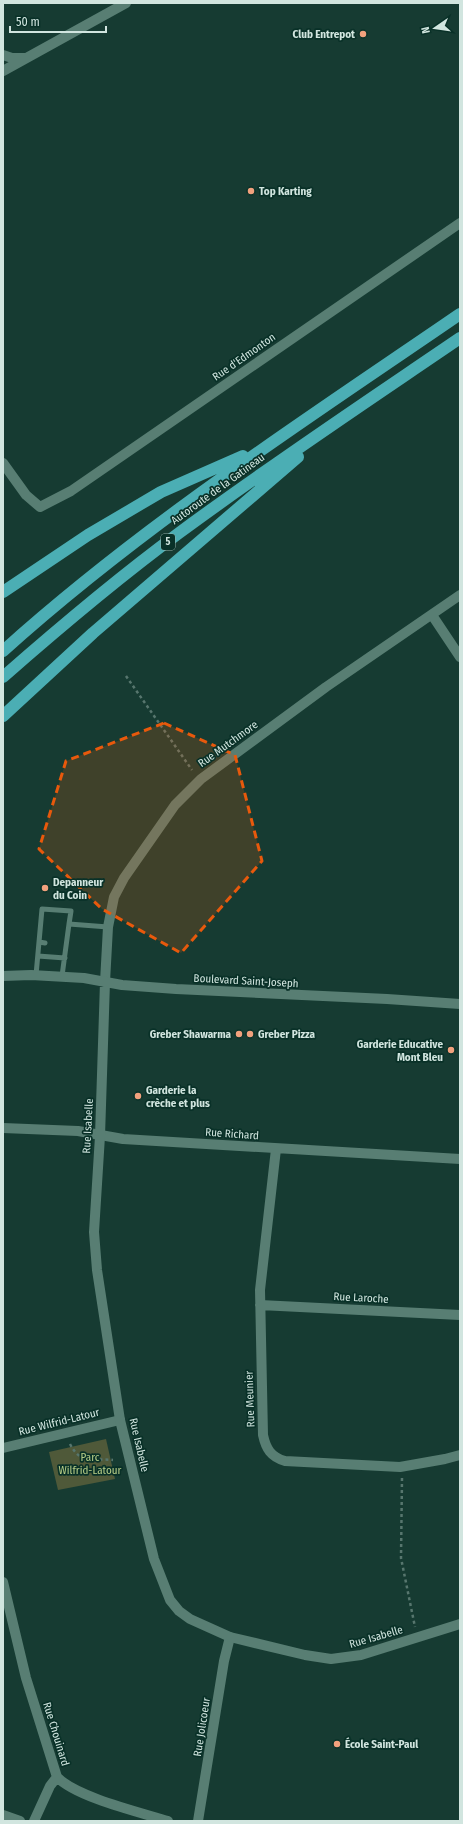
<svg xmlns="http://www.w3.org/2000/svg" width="463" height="1824" viewBox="0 0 463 1824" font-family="'Fira Sans Condensed',sans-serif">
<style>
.green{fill:#4f5939}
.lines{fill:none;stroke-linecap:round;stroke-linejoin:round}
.path{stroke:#57766e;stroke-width:2.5;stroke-dasharray:3 3;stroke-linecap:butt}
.lane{stroke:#587e73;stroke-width:5}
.street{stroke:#587e73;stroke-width:10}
.secondary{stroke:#587e73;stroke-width:10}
.highway{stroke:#4baeb4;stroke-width:12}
.marked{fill:#e8590c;fill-opacity:0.2;stroke:#e8590c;stroke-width:3;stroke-dasharray:8 5;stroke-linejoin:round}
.poi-dot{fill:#f1a17d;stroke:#093128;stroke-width:1.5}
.labels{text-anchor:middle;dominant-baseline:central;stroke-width:3.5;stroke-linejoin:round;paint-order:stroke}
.shield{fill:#093128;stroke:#95afa8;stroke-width:1}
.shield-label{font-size:10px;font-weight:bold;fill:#d1e5df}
.poi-label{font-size:11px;font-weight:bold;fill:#d1e5df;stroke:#093128;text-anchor:start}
.street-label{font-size:11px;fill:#d1e5df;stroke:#093128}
.park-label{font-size:11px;fill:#b7cd87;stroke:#093128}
</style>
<rect width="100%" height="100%" fill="#163b32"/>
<path class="green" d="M106 1439 115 1479 58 1490 49 1452Z"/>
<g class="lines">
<path class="path" d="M126 676 192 770
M70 1444C81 1465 92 1458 113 1460
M402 1478 401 1558 415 1627"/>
<path class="lane" d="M39 942 45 943
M38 956 65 958
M36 975 42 909 71 911 69 924 108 927
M62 976 69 924"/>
<path class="street" d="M3 55 12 58H26
M3 71 126 3
M3 463 26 495 40 507 71 491 460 223
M432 615 460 657
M105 982 108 927 114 897 124 878 175 805 201 779 326 687 460 595
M3 1128 78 1131 123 1139 460 1159
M276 1149 260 1290 263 1435C266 1449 271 1457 285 1461L400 1467 445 1459 460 1455
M260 1305 460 1315
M3 1448 120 1420
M3 1582 26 1678 57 1777C76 1797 139 1812 168 1821
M3 1815 20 1821
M34 1821 50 1786 57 1777
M198 1821 224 1661 230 1637"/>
<path class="secondary" d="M3 976 31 975 84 978 122 985 176 989 387 999 460 1004
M105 982 100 1136 94 1232 97 1270 120 1420 154 1559 170 1600 179 1611 190 1619 230 1637 305 1655 331 1659 361 1655 460 1624"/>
<path class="highway" d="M3 592 88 535 161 492 243 456
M3 651C144 524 304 421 460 314
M3 677C60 627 118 578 179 533 271 465 366 402 460 338
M3 716 93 633 298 457"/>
</g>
<path class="marked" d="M164 723 235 755 262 861 181 953 102 909 39 849 66 761Z"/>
<g class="poi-dot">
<circle cx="363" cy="34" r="4"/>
<circle cx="251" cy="191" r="4"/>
<circle cx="45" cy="888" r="4"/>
<circle cx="239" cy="1034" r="4"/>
<circle cx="250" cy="1034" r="4"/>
<circle cx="451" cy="1050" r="4"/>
<circle cx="138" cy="1096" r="4"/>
<circle cx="337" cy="1744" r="4"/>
</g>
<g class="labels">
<rect class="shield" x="161" y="534" width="14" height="16" rx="3"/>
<g class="shield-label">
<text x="168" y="542">5</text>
</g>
<g class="poi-label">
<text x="355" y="34" text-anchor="end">Club Entrepot</text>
<text x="259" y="191">Top Karting</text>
<text x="53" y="882">Depanneur<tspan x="53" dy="13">du Coin</tspan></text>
<text x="231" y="1034" text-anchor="end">Greber Shawarma</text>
<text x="258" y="1034">Greber Pizza</text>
<text x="443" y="1044" text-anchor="end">Garderie Educative<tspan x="443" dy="13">Mont Bleu</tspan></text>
<text x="146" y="1090">Garderie la<tspan x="146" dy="13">crèche et plus</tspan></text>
<text x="345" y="1744">École Saint-Paul</text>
</g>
<g class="street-label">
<text transform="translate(244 357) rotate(-35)">Rue d'Edmonton</text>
<text transform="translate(218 489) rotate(-36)">Autoroute de la Gatineau</text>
<text transform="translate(228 744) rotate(-36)">Rue Mutchmore</text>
<text transform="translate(246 981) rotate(3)">Boulevard Saint-Joseph</text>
<text transform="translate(88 1126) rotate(-87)">Rue Isabelle</text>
<text transform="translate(232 1134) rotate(4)">Rue Richard</text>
<text transform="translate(361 1298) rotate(3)">Rue Laroche</text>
<text transform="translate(250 1399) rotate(-92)">Rue Meunier</text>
<text transform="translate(59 1422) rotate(-14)">Rue Wilfrid-Latour</text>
<text transform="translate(139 1445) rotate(77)">Rue Isabelle</text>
<text transform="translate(376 1637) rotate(-16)">Rue Isabelle</text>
<text transform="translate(202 1727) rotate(-81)">Rue Jolicoeur</text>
<text transform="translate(56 1734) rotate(73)">Rue Chouinard</text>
</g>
<g class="park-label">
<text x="90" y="1457">Parc<tspan x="90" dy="13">Wilfrid-Latour</tspan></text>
</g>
</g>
<rect width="463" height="1824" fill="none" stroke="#d1e5df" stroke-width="8"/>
<g transform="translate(435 28) rotate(257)" stroke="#093128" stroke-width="3" paint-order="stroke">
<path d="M0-3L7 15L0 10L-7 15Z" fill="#d1e5df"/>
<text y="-6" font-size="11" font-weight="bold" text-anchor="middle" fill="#d1e5df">N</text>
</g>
<path d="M10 26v6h96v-6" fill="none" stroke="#d1e5df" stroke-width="2"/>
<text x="16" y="26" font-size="12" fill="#d1e5df" stroke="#093128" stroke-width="3" paint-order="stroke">50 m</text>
</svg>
